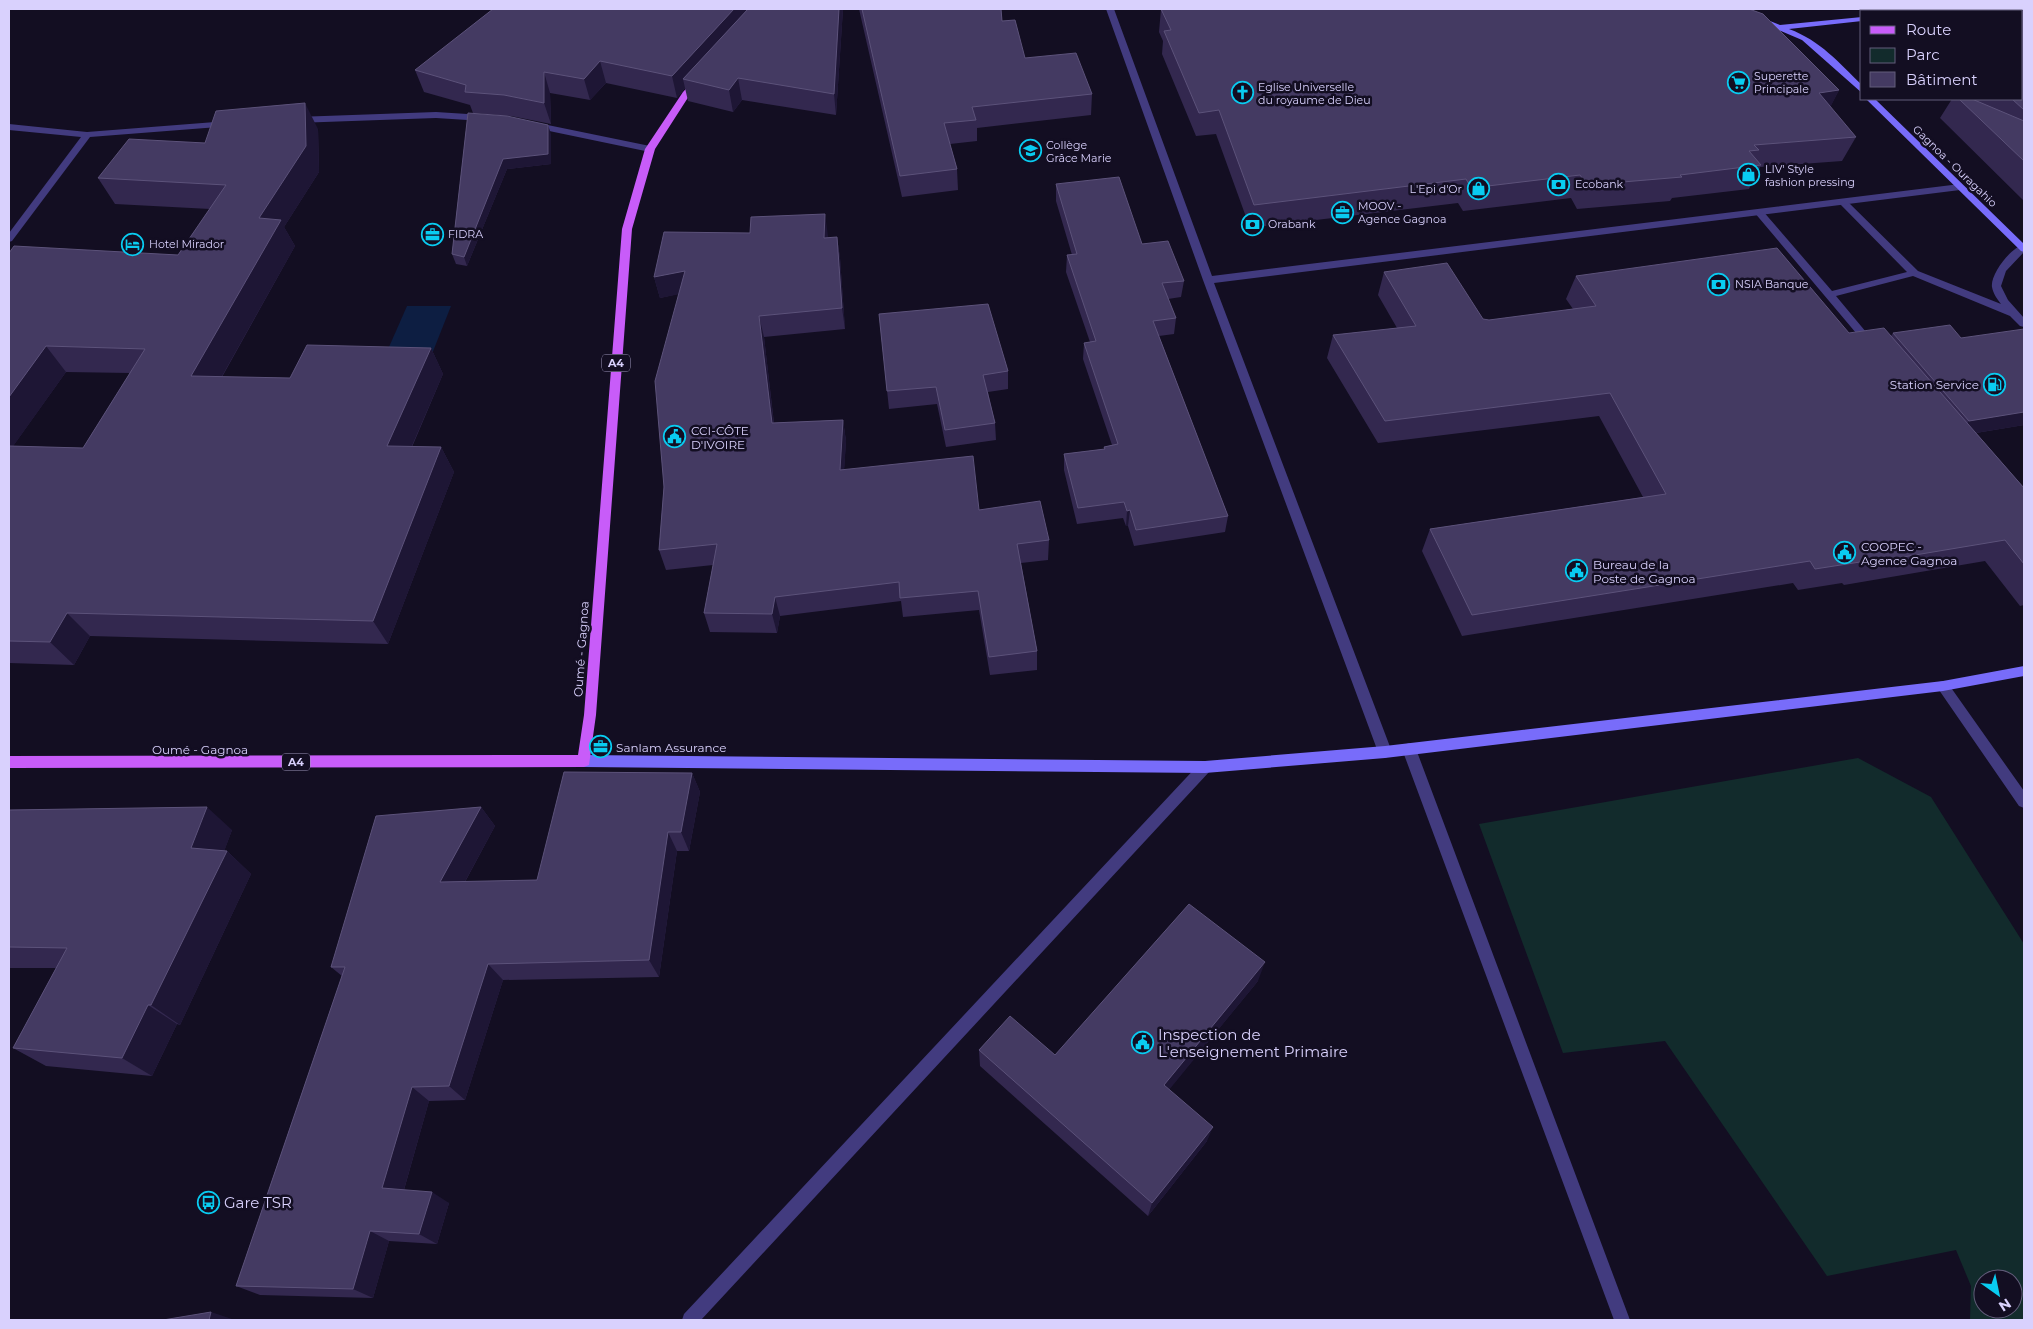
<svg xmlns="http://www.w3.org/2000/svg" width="2033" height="1329" viewBox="0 0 2033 1329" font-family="Montserrat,sans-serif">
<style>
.green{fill:#122b2c;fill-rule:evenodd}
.water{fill:#0d1e42}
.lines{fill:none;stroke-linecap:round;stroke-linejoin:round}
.lane{fill:#423b7f;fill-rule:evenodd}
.street{fill:#423b7f;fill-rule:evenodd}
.secondary{fill:#786cfa;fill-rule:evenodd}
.primary{fill:#c85cf9;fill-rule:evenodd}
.wall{fill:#33284f;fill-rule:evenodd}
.shaded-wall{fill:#1e1635}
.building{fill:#443a62;stroke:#5c527a}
.labels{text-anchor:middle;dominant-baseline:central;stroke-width:5;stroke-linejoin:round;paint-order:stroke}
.far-poi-label{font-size:11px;fill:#d9d1fd;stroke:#130e22;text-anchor:start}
.far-street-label{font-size:11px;fill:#d9d1fd;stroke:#130e22}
.shield{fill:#130e22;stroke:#9e96bb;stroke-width:1}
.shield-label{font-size:11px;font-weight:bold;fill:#d9d1fd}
.poi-label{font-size:12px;fill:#d9d1fd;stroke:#130e22;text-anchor:start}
.street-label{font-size:12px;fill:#d9d1fd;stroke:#130e22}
.near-poi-label{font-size:15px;fill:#d9d1fd;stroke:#130e22;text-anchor:start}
</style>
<rect width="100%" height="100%" fill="#130e22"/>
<path class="green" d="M1858 758 1931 797 2024 944V1320H1970L1971 1286 1956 1250 1827 1276 1665 1041 1563 1053 1479 824ZM1983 1279H2013V1309H1983Z"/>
<path class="water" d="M407 306H451L428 364 382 363Z"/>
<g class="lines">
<path class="lane" d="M1843 199 1846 200 1918 271 2001 304C1997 299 1993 293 1992 287 1990 274 2012 246 2024 245V252L2006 271 2001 286 2008 300 2024 318V327L2020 326 2010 316 1913 276 1836 296 1876 344 1875 346H1867L1754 212 1759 209 1762 210 1832 291 1907 272 1840 204 1838 202Z
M1409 743 1414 745 1416 749 1630 1320H1614L1402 749 1404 745Z"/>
<path class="street" d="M1106 9H1114L1212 276 1960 184 1965 187 1960 190 1214 283 1392 752 1390 756 1385 758 1380 756 1378 752 1203 280Z
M436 112 483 115 487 118 483 121 436 118 296 123 292 120 296 117Z
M228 121 232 124 231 126 90 137 12 241 9 242V233L81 137 9 130V124L87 132Z
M533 122 650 146 655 149 650 152 530 127V123Z
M1943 681 1947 682 2024 791V808L2019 806 1939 690 1937 686 1939 682Z
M1205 761 1210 763 1212 767 1210 771 701 1320H682L684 1314 1200 763Z"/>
<path class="secondary" d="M1729 9H1740L1780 25 1862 17V21L1789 29C1821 41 1838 62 1862 85V93L1802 40Z
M1866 99H1875L2024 244V252L2021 251Z
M2024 666V676L1943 691 1385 758 1205 773 584 767 579 765 577 761 579 757 584 755 1205 761 1385 746 1943 681Z"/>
<path class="primary" d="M695 79 702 81 689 96 655 149 632 229 596 715 589 765 584 767 9 768V756L578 755 584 715 622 229 645 149 683 92Z"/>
</g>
<path class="wall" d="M843 9 836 115 742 100 733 112 688 101 685 88 677 98 606 83 590 100 550 93 551 124 511 116 473 113 470 105 424 92 415 70Z
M859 9H1001L1002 21 1025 58 1092 94 1091 115 977 128V141L950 144 957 169 958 190 902 197Z
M1161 9 1839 90 1830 107 1856 137 1842 161 1760 167 1749 189 1672 198 1670 201 1577 209 1571 198 1463 211 1458 203 1250 228 1216 134 1196 136 1162 54 1163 41 1159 32Z
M1883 9H2024V201L1940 118 1952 99H2022V11H1885Z
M468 113 551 134V164L507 169 467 266 456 264 452 254Z
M318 129 319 172 284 227 295 246 222 377 290 378 431 348 443 374 412 447H441L454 472 388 644 90 636 74 665 9 663V253L178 255 210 209 115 204 98 178 205 143ZM66 372 130 373 83 448 13 446Z
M1056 184 1142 244 1184 281 1181 297 1168 299 1176 318 1174 334 1159 336 1228 516 1225 532 1134 546 1128 526H1126L1123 518 1077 524 1064 470V454L1104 449V447L1112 445 1083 359 1084 343 1090 342 1066 272 1067 255H1072L1056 201Z
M828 236V238L837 237 840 258 845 329 764 337 774 423 843 420 846 441 844 469 979 510 1049 540 1048 560 1021 563 1037 651V670L990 675 979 610 903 617 901 601 780 616 777 633 710 632 704 613 713 565 666 570 659 550 678 294 660 298 654 277Z
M1384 272 1483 319 1489 320 1573 309 1566 299 1576 276 1849 333 1891 336 1893 333 2024 425 1976 433 2024 488V605L2020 606 1985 561 1844 585 1842 583 1798 590 1793 583 1462 636 1422 551 1430 529 1643 497 1599 416 1378 443 1327 358 1333 335 1397 328 1378 295Z
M879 314 1008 371V389L988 392 995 423 996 440 946 447 937 404 889 409Z
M692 773 700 792 689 851H677L659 977 503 980 465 1100 429 1101 404 1190 449 1203 437 1244 389 1241 373 1298 260 1295 236 1286 342 976 331 967 481 807 495 826 465 882 537 880Z
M9 810 232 830 224 851H227L251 874 180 1025 177 1024 152 1076 46 1066 13 1048 56 968H9Z
M1258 981 1169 1089 1207 1141 1148 1216 980 1066 979 1050 1055 1055Z"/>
<path class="shaded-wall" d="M734 9H750L683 79 685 88 677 98 672 76Z
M839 9H843L836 115 834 94Z
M600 61 606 83 590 100 584 79Z
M544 72 550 93 551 124 544 103Z
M738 78 742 100 733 112 729 90Z
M1839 90 1827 114 1819 93Z
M305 103 318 129 319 172 284 227 295 246 208 401 191 376 259 218Z
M548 125 551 134V164L507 169 467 266 464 257 503 159Z
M825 214 828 236 827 259 824 238Z
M837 237 840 258 845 329 842 308Z
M685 271 690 292 660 298 654 277Z
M759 316 764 337 776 443 772 423Z
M46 346 66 372 9 452V397Z
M431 348 443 374 401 471 387 446Z
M2024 412V425L1957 436 1969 421Z
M843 420 846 441 843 490 840 470Z
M441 447 454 472 388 644 373 621Z
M1130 510 1128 526H1126L1127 511Z
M775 597 780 616 777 633 772 614Z
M67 613 90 636 74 665 50 642Z
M692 773 700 792 689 851 681 832Z
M207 807 232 830 217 871 191 848Z
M481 807 495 826 455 900 440 882Z
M668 832 677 851 659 977 649 960Z
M227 851 251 874 180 1025 151 1005Z
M1265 962 1258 981 1160 1101 1164 1085Z
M488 964 503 980 465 1100 449 1086Z
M148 1005 177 1024 152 1076 122 1058Z
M412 1087 429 1101 401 1200 382 1188Z
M1213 1127 1207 1141 1148 1216 1152 1203Z
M432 1192 449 1203 437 1244 419 1234Z
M370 1231 389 1241 373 1298 353 1289Z
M211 1312 235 1320H209Z"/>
<path class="building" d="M493 9H734L672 76 600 61 584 79 544 72V103L504 95 465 92 466 85 415 70Z
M748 9H839L834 94 738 78 729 90 683 79Z
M862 9H1001L1002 21 1015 20 1025 58 1076 53 1092 94 972 107 976 120 944 123 957 169 900 176Z
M1161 9H1749L1763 14 1839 90 1819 93 1856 137 1754 145 1759 150 1749 151 1761 165 1680 175 1682 177 1587 185 1580 175 1471 188 1466 179 1254 205 1219 110 1199 113 1164 31 1171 30Z
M1920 9H2024V110L2012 99H2022V11H1922Z
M1959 99H1972L2024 121V161Z
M305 103 306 146 259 218 281 220 191 376 290 378 307 345 431 348 387 446 441 447 373 621 67 613 50 642 9 641V446L83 448 145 349 46 346 9 397V253L14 246 178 255 226 185 98 178 129 139 205 143 216 111Z
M468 113 507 116 548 125V154L503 159 464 257 452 254Z
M1119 177 1142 244 1168 241 1184 281 1162 283 1176 318 1153 321 1228 516 1136 530 1130 510 1127 511 1124 502 1078 508 1064 454 1105 449 1104 447 1118 444 1084 343 1096 341 1067 255 1077 254 1056 184Z
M825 214 824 238 837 237 842 308 759 316 772 423 843 420 840 470 973 456 979 510 1040 501 1049 540 1017 544 1037 651 989 657 978 591 900 598 899 582 775 597 772 614 704 613 717 544 659 550 664 487 655 381 685 271 654 277 664 232 750 233 751 217Z
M1777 248 1849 333 1884 328 2024 488V564L2005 540 1861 564 1860 562 1815 569 1810 561 1472 615 1430 529 1666 494 1610 393 1385 421 1333 335 1416 326 1384 272 1447 263 1483 319 1489 320 1596 306 1576 276Z
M988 304 1008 371 983 375 995 423 945 430 936 387 887 391 879 314Z
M1950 325 1961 338 2024 329V412L1969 421 1893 333Z
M564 772 692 773 681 832H668L649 960 488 964 449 1086 412 1087 382 1188 432 1192 419 1234 370 1231 353 1289 236 1286 345 967H331L376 816 481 807 440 882 537 880Z
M207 807 191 848 227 851 151 1005H148L122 1058 13 1048 67 948 9 947V810Z
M1189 904 1265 962 1164 1085 1213 1127 1152 1203 979 1050 1010 1016 1055 1055Z
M211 1312 209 1320H163Z"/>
<defs>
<symbol id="supermarket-ring" viewBox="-11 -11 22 22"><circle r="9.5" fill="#130e22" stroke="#09ccf1" stroke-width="1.5"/><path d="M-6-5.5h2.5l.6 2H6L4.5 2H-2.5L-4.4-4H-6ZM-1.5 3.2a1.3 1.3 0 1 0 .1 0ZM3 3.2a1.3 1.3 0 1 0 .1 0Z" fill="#09ccf1"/></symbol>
<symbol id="church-ring" viewBox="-11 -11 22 22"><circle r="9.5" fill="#130e22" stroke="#09ccf1" stroke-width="1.5"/><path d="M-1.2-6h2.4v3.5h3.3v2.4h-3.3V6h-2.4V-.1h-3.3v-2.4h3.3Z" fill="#09ccf1"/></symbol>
<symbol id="school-ring" viewBox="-11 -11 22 22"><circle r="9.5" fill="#130e22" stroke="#09ccf1" stroke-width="1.5"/><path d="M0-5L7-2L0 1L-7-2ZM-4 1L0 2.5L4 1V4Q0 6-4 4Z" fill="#09ccf1"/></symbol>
<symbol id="shop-ring" viewBox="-11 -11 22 22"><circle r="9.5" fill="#130e22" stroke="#09ccf1" stroke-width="1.5"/><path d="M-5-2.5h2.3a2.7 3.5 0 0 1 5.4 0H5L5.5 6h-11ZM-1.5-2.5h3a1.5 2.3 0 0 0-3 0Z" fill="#09ccf1"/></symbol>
<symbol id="bank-ring" viewBox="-11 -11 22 22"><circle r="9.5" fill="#130e22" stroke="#09ccf1" stroke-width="1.5"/><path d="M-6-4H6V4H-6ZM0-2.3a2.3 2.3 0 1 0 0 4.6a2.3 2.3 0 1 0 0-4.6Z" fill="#09ccf1"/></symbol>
<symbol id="office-ring" viewBox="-11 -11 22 22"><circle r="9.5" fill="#130e22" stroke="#09ccf1" stroke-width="1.5"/><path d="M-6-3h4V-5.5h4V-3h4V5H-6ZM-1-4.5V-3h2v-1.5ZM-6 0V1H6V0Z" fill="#09ccf1"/></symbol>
<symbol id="hotel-ring" viewBox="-11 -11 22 22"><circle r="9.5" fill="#130e22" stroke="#09ccf1" stroke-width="1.5"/><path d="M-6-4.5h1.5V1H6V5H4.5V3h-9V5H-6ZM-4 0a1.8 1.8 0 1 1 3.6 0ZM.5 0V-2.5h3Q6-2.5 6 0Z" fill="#09ccf1"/></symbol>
<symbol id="fuel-ring" viewBox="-11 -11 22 22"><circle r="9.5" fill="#130e22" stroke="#09ccf1" stroke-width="1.5"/><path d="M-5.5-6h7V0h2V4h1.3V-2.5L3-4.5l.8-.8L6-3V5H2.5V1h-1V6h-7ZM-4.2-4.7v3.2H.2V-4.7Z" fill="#09ccf1"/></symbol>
<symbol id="civic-ring" viewBox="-11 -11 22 22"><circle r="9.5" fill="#130e22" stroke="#09ccf1" stroke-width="1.5"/><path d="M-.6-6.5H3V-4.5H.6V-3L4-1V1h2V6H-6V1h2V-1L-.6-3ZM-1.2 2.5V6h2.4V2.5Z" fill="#09ccf1"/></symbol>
<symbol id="bus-ring" viewBox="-11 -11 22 22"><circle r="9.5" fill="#130e22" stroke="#09ccf1" stroke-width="1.5"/><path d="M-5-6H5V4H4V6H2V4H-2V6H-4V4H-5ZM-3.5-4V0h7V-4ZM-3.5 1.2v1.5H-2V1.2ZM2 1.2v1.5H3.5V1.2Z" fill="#09ccf1"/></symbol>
</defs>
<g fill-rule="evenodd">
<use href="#supermarket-ring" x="1726" y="70" width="25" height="25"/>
<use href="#church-ring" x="1230" y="80" width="25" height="25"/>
<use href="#school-ring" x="1018" y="138" width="25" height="25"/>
<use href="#shop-ring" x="1736" y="162" width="25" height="25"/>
<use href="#bank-ring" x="1546" y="172" width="25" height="25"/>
<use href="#shop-ring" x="1466" y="176" width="25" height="25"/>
<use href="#office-ring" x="1330" y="200" width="25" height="25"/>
<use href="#bank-ring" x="1240" y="212" width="25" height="25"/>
<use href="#office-ring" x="420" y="222" width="25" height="25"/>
<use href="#hotel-ring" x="120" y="232" width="25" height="25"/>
<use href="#bank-ring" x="1706" y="272" width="25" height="25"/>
<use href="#fuel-ring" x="1982" y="372" width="25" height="25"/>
<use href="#civic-ring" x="662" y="424" width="25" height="25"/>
<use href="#civic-ring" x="1832" y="540" width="25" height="25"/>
<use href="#civic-ring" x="1564" y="558" width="25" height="25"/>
<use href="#office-ring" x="588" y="734" width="25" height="25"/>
<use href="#civic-ring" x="1130" y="1030" width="25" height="25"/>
<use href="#bus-ring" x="196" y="1190" width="25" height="25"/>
</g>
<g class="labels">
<g class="far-poi-label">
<text x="1754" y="76">Superette<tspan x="1754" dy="13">Principale</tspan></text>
<text x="1258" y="87">Eglise Universelle<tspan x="1258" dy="13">du royaume de Dieu</tspan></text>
<text x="1046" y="145">Collège<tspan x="1046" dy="13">Grâce Marie</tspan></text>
<text x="1765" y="169">LIV' Style<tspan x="1765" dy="13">fashion pressing</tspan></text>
<text x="1575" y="184">Ecobank</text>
<text x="1462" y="189" text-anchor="end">L'Epi d'Or</text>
<text x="1358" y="206">MOOV -<tspan x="1358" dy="13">Agence Gagnoa</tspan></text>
<text x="1268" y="224">Orabank</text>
<text x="448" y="234">FIDRA</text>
<text x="149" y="244">Hotel Mirador</text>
<text x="1735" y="284">NSIA Banque</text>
</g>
<g class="far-street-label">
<text transform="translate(1955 166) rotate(44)">Gagnoa - Ouragahio</text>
</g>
<g class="shield">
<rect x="602" y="354.5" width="28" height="17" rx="4"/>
<rect x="282" y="753.5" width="28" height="17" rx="4"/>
</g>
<g class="shield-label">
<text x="616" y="363">A4</text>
<text x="296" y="762">A4</text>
</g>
<g class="poi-label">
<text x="1979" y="384" text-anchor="end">Station Service</text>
<text x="691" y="430">CCI-CÔTE<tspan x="691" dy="14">D'IVOIRE</tspan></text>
<text x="1861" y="546">COOPEC -<tspan x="1861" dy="14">Agence Gagnoa</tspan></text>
<text x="1593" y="564">Bureau de la<tspan x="1593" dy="14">Poste de Gagnoa</tspan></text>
<text x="616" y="747">Sanlam Assurance</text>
</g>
<g class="street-label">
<text transform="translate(581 649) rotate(-86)">Oumé - Gagnoa</text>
<text x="200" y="749">Oumé - Gagnoa</text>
</g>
<g class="near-poi-label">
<text x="1158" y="1034">Inspection de<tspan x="1158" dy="17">L'enseignement Primaire</tspan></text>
<text x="224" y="1202">Gare TSR</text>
</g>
</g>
<rect width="2033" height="1329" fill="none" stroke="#d9d1fd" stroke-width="20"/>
<rect x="1860" y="10" width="162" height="90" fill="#130e22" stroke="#625c7a"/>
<rect x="1870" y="26" width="25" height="8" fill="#c85cf9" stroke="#625c7a"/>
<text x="1906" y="35" font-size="15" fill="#d9d1fd">Route</text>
<rect x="1870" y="48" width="25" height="15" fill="#122b2c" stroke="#625c7a"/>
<text x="1906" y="60" font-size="15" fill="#d9d1fd">Parc</text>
<rect x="1870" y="72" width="25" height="15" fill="#443a62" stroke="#625c7a"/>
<text x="1906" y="85" font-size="15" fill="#d9d1fd">Bâtiment</text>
<g transform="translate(1998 1294) rotate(147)"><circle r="24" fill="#130e22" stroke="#625c7a"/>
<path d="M0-4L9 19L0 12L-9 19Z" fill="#09ccf1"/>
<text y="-8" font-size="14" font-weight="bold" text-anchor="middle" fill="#d9d1fd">N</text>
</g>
</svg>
